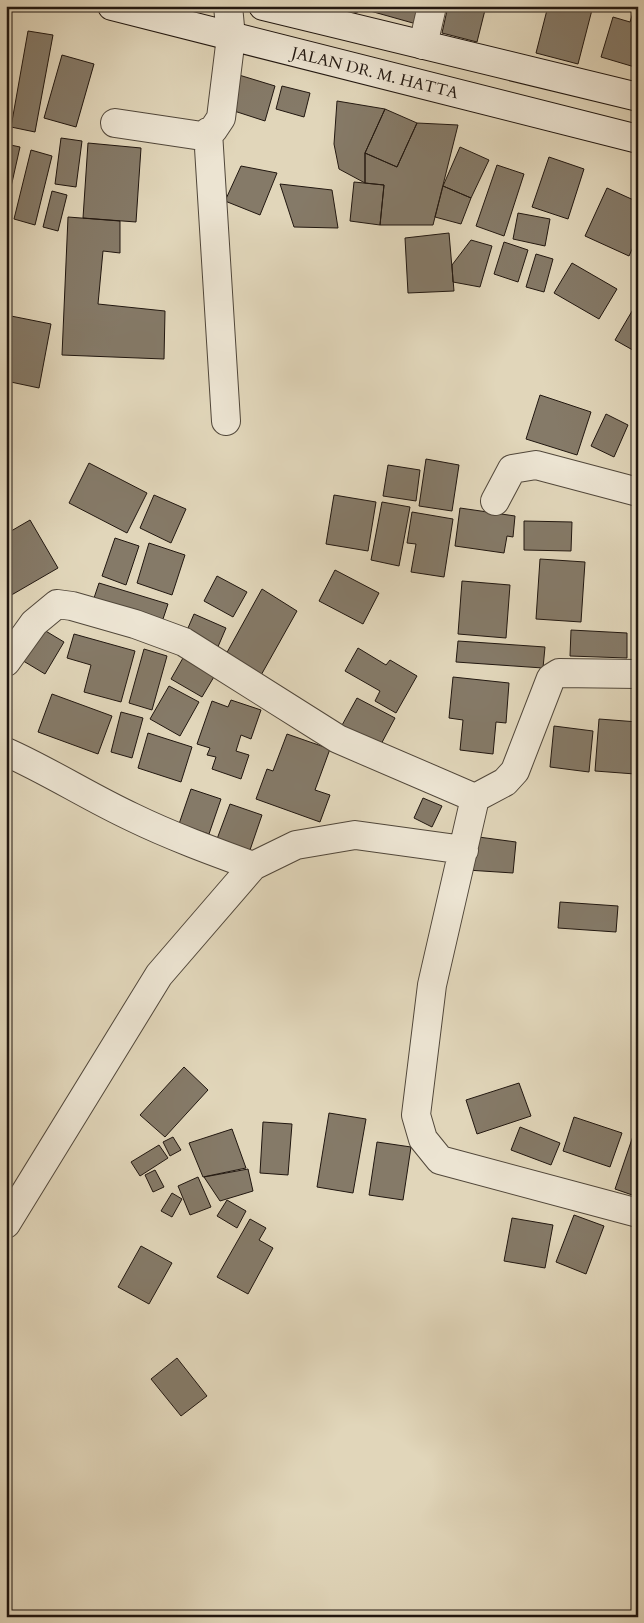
<svg xmlns="http://www.w3.org/2000/svg" width="644" height="1623" viewBox="0 0 644 1623" font-family="Cardo,serif">
<style>
.building{fill:#857a68;stroke:#211710}
.lines{fill:none;stroke-linecap:round;stroke-linejoin:round}
.street-casing{stroke:#51473a;stroke-width:30}
.secondary-casing{stroke:#211710;stroke-width:30}
.street{stroke:#ece4d2;stroke-width:28}
.secondary{stroke:#ece4d2;stroke-width:28}
.labels{text-anchor:middle;dominant-baseline:central;stroke-width:4.5;stroke-linejoin:round;paint-order:stroke}
.street-label{font-size:16px;fill:#211710;stroke:#ece4d2}
</style>
<rect width="100%" height="100%" fill="#e1d6ba"/>
<filter id="stains"><feTurbulence type="fractalNoise" baseFrequency=".004" numOctaves="4"/><feColorMatrix values="0 0 0 0 .2 0 0 0 0 .09 0 0 0 0 .02 0 0 0 .5 -.17"/></filter>
<radialGradient id="worn" r=".72"><stop offset=".6" stop-color="#630" stop-opacity="0"/><stop offset="1" stop-color="#630" stop-opacity=".3"/></radialGradient>
<path class="building" d="M331 6H359L357 13Z
M364 6H426L420 25 363 9Z
M448 6H486L477 42 442 33Z
M548 6H593L578 64 536 53Z
M635 6H638V68L601 57 613 17 630 22Z
M28 31 53 35 35 132 11 127Z
M62 55 94 64 76 127 44 118Z
M239 75 275 86 265 121 228 109Z
M282 86 310 93 304 117 276 109Z
M337 101 385 109 365 153V183L339 169 334 144Z
M385 109 417 123 397 167 365 153Z
M417 123 458 125 433 225H380L384 185 365 183V153L397 167Z
M61 138 82 141 76 187 55 184Z
M88 143 141 148 136 222 83 218Z
M6 144 20 147 9 196 6 195Z
M460 147 489 160 471 198 443 186Z
M31 150 52 156 35 225 14 219Z
M549 157 584 169 568 219 532 207Z
M497 165 524 174 504 236 476 226Z
M241 166 277 173 260 215 225 201Z
M354 182 384 185 380 225 350 221Z
M280 184 332 190 338 228 294 227Z
M443 186 471 198 461 224 435 217Z
M607 188 638 202V236L629 256 585 236Z
M52 191 67 195 58 231 43 227Z
M518 213 550 219 545 246 513 239Z
M68 217 120 221V253L103 251 98 304 165 311 164 359 62 355Z
M449 233 454 291 408 293 405 238Z
M471 240 492 246 480 287 453 282 452 265Z
M504 242 528 250 518 282 494 274Z
M536 254 553 259 544 292 526 287Z
M572 263 617 289 599 319 554 293Z
M638 301V353L615 340Z
M6 315 51 324 39 388 6 381Z
M540 395 591 412 577 455 526 439Z
M606 414 628 425 614 457 591 446Z
M426 459 459 465 452 511 419 506Z
M89 463 147 493 127 533 69 503Z
M388 465 420 470 416 501 383 496Z
M154 495 186 509 171 543 140 528Z
M334 495 376 502 368 551 326 544Z
M382 502 410 507 399 566 371 560Z
M460 508 515 516 513 537 507 536 504 553 455 546Z
M412 512 453 519 444 577 411 572 416 544 407 543Z
M30 520 58 568 8 597 6 534Z
M524 521 572 522 571 551 524 550Z
M115 538 139 546 126 585 102 576Z
M149 543 185 555 172 595 137 583Z
M540 559 585 562 581 622 536 619Z
M335 570 379 593 363 624 319 601Z
M217 576 247 592 233 617 204 601Z
M462 581 510 585 506 638 458 634Z
M99 583 168 604 161 625 92 604Z
M262 589 297 611 260 677 225 656Z
M194 614 226 628 217 649 185 635Z
M39 627 64 642 45 674 20 659Z
M571 630 627 633V658L570 656Z
M74 634 135 651 121 702 84 692 91 665 67 658Z
M458 641 545 647 543 668 456 662Z
M358 648 386 665 390 660 417 676 396 713 375 701 380 691 345 671Z
M144 649 167 656 152 710 129 703Z
M187 651 218 670 202 697 171 679Z
M453 677 509 683 506 723 496 722 493 754 460 750 463 720 449 718Z
M169 686 199 702 180 736 150 719Z
M52 694 112 716 98 754 38 732Z
M357 698 395 718 379 748 341 727Z
M231 700 261 710 251 739 241 735 236 751 249 755 241 779 212 769 216 757 207 755 210 748 197 744 212 701 228 707Z
M121 712 143 718 132 758 111 752Z
M599 719 638 722 635 774 595 771Z
M554 726 593 731 589 772 550 767Z
M148 733 192 747 181 782 138 768Z
M287 734 330 749 315 790 330 795 320 822 256 799 267 769 273 771Z
M191 789 221 799 209 834 179 824Z
M423 798 442 806 432 827 414 818Z
M230 804 262 815 250 850 217 839Z
M471 836 516 842 513 873 467 870Z
M560 902 618 906 616 932 558 928Z
M184 1067 208 1090 165 1137 140 1115Z
M519 1083 531 1116 477 1134 466 1100Z
M329 1113 366 1119 353 1193 317 1187Z
M574 1117 622 1133 610 1167 563 1151Z
M263 1122 292 1124 288 1175 260 1173Z
M520 1127 560 1143 551 1165 511 1150Z
M232 1129 246 1168 203 1177 189 1143Z
M634 1133 638 1134V1197L615 1189Z
M173 1137 181 1150 170 1156 163 1142Z
M377 1142 411 1147 403 1200 369 1195Z
M159 1145 168 1158 140 1176 131 1162Z
M248 1169 253 1191 220 1201 204 1177Z
M155 1170 164 1187 153 1192 145 1175Z
M198 1177 211 1207 190 1215 178 1186Z
M172 1193 182 1199 172 1217 161 1211Z
M227 1200 246 1211 237 1228 217 1216Z
M574 1215 604 1226 586 1274 556 1262Z
M512 1218 553 1225 545 1268 504 1261Z
M250 1219 266 1228 259 1240 273 1248 248 1294 217 1277Z
M141 1246 172 1263 149 1304 118 1287Z
M177 1358 207 1396 181 1416 151 1379Z"/>
<g class="lines">
<defs>
<path id="street" d="M423 45 432 6
M115 123 202 136 213 130 221 118 231 37 228 6
M208 132 226 421
M495 501 512 469 536 465 638 492
M6 662 34 623 57 604 72 606 135 624 184 642 338 739 475 798 432 985 416 1115 423 1139 440 1160 638 1213
M6 752C49 771 89 797 132 817 171 836 212 851 253 866L296 845 355 835 464 850
M475 798 505 782 515 771 551 678 559 673 638 674
M6 1224 159 975 253 866"/>
<path id="secondary" d="M112 6 638 139
M263 6 638 97"/>
</defs>
<use href="#street" class="street-casing"/>
<use href="#secondary" class="secondary-casing"/>
<use href="#street" class="street"/>
<use href="#secondary" class="secondary"/>
</g>
<g class="labels">
<g class="street-label">
<text transform="translate(375 73) rotate(14)">JALAN DR. M. HATTA</text>
</g>
</g>
<rect width="644" height="1623" fill="none" stroke="#e1d6ba" stroke-width="25"/>
<rect x="8" y="8" width="629" height="1608" fill="none" stroke="#211710" stroke-width="2.5"/>
<rect x="12" y="12" width="619" height="1598" fill="none" stroke="#211710"/>
<rect width="100%" height="100%" filter="url(#stains)"/>
<rect width="100%" height="100%" fill="url(#worn)"/>
</svg>
